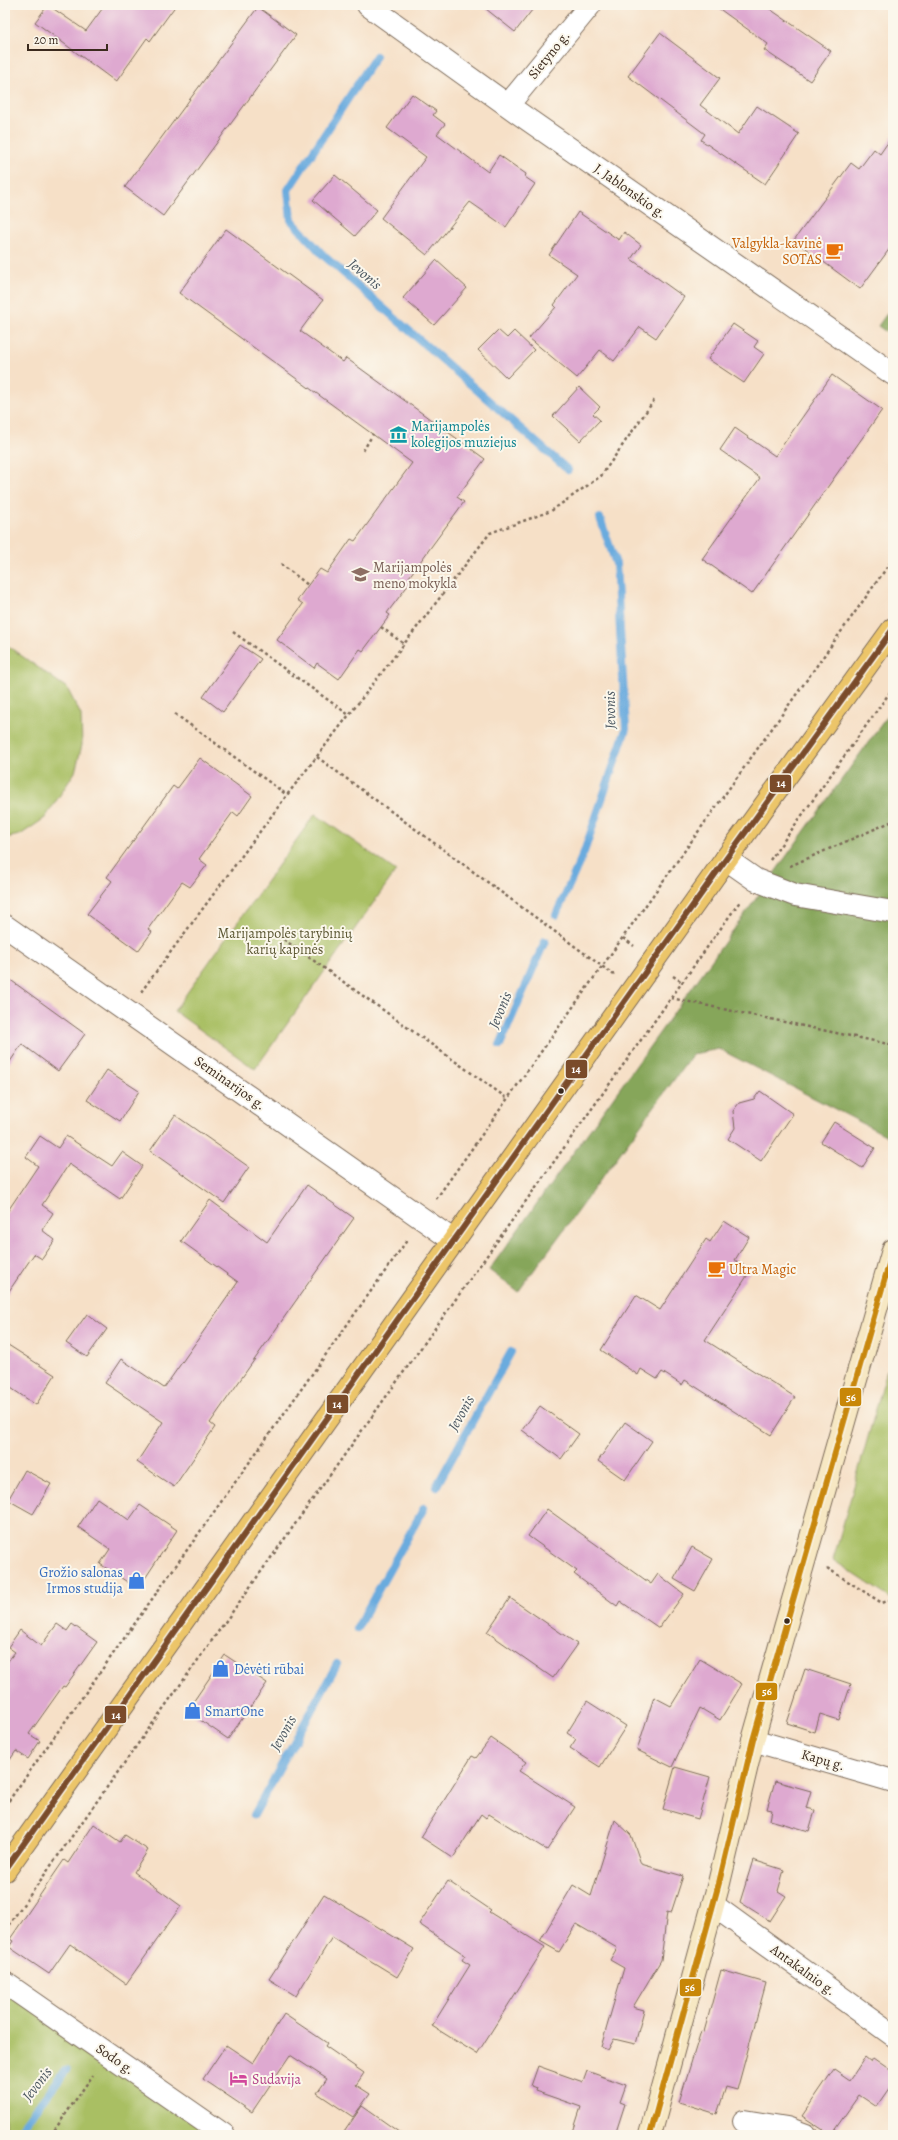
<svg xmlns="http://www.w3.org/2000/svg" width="898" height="2140" viewBox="0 0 898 2140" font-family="Alegreya,serif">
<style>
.green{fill:#a9bf64;stroke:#727441}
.forest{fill:#86a65a;stroke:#60683c}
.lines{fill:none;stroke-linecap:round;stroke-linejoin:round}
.stream{stroke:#6aabde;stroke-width:8}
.building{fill:#dea9d0}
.minor-casing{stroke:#7c6a59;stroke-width:24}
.secondary-casing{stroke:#7c6a59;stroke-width:24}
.primary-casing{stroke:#7c6a59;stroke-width:24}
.path{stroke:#7c6a59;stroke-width:2.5;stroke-dasharray:3 3;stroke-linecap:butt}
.minor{stroke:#fff;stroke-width:22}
.secondary{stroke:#f7e8c3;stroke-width:22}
.primary{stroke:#ecc569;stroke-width:22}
.bus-1-casing{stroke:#fbf7ec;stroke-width:9}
.bus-2-casing{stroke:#fbf7ec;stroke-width:9}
.bus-1{stroke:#7a4b2a;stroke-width:6}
.bus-2{stroke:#c88708;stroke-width:6}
.bus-dot{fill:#3b2a1e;stroke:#fbf7ec;stroke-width:1.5}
.labels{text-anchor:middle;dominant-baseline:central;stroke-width:4;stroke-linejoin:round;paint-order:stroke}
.street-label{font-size:14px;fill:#3b2a1e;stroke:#fbf7ec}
.food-label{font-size:14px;fill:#c56008;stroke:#fbf7ec;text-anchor:end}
.culture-label{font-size:14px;fill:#0d838f;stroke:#fbf7ec;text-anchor:start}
.education-label{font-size:14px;fill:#785e54;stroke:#fbf7ec;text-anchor:start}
.park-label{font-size:14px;fill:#5c5733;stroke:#fbf7ec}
.shop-label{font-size:14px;fill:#366cbe;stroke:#fbf7ec;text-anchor:start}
.hotel-label{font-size:14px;fill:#b23c85;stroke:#fbf7ec;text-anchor:start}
.water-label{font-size:15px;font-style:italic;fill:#4b5761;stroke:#fbf7ec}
.line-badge{stroke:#fbf7ec;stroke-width:1.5}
.badge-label{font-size:11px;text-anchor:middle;font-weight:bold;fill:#fff}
</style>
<rect width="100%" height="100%" fill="#fbf7ec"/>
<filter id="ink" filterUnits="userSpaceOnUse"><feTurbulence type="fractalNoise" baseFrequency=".025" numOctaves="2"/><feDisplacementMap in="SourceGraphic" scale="8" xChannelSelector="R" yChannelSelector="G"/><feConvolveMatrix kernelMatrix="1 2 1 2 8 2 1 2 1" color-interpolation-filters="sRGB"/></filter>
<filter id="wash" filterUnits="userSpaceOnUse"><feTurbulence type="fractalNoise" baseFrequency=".012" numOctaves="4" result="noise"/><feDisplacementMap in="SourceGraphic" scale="16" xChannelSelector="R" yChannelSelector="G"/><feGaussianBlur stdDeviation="0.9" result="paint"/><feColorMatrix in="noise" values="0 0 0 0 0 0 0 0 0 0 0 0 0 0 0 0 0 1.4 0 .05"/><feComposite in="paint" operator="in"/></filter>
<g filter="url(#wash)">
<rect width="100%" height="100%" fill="#f6e0c7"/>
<path class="green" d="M5 644 67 688 81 715 82 745 75 772 45 818 20 835 5 838Z
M315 814 396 871 255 1069 174 1011Z
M893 1349V1600L833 1560Z
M5 1983 224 2135H5Z"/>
<path class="forest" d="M893 305V337L878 326Z
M893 708V1139L719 1049 693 1054 518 1292 489 1270Z"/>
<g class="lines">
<path class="stream" d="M376 56 288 190 291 220 324 256 568 470
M556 915 584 852 626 729 616 564 600 518
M500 1045 545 941
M436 1487 511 1352
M357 1628 424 1508
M254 1815 337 1664
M16 2135 66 2070"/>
</g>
<g id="blocks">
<path class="building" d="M48 5 86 31 105 5H176L150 41 147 38 116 82 35 22Z
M481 5H536L515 32Z
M714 5H764L831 51 810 81 764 50 768 44Z
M258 7 296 35 163 216 125 187Z
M660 33 720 78 700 105 738 134 757 106 799 134 765 184 701 140 705 134 628 76Z
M412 94 436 111 433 115 445 124 437 134 488 172 499 155 526 174 525 177 535 184 506 227 470 202 427 255 381 218 426 157 387 128Z
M893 135V244L860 289 794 240 851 163 859 169 874 149 880 154Z
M335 175 377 210 355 236 313 200Z
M578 212 619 240 624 232 641 245 631 259 684 297 656 338 640 327 614 361 600 350 577 378 529 338 556 307 554 305 577 274 549 255Z
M226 229 323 300 300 331 343 362 346 358 485 459 457 497 464 502 409 577 412 580 387 613 390 615 363 651 360 649 339 679 317 663 314 668 277 640 303 604 297 600 320 569 327 573 351 539 355 541 412 463 179 293Z
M436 260 467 288 434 325 403 298Z
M733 324 758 341 754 347 764 354 744 383 708 359Z
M498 330 507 338 514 331 534 350 507 378 478 350Z
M832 375 882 410 752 594 702 559 760 478 720 450 735 428 775 456Z
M579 387 600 407 593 414 600 420 580 441 553 416Z
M240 645 261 659 223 712 203 697Z
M200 758 252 796 238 816 233 812 199 859 207 865 190 887 182 882 148 929 152 932 138 951 87 914 112 881 107 877 173 786 177 789Z
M5 976 85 1034 58 1071 22 1044 5 1069Z
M107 1070 139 1091 120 1121 87 1100Z
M760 1091 793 1114 761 1161 728 1139 735 1128 733 1111 739 1103 754 1099Z
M175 1115 249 1167 224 1203 150 1151Z
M834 1122 875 1148 862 1168 821 1142Z
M40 1136 58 1148 66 1136 112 1166 122 1152 142 1166 120 1199 69 1164 42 1205 53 1213 42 1230 55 1240 42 1259 34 1254 5 1297V1215L38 1166 26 1157Z
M307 1185 354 1218 210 1423 215 1427 174 1487 137 1462 163 1422 105 1383 121 1359 164 1388 238 1282 181 1241 210 1200 267 1242Z
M724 1221 749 1237 735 1260 751 1270 705 1340 795 1397 771 1435 685 1380 682 1385 662 1372 657 1379 641 1369 638 1375 601 1350 636 1295 660 1310 706 1239 710 1242Z
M87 1314 107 1329 87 1357 66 1343Z
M5 1343 55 1375 36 1405 5 1384Z
M540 1406 579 1434 561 1459 522 1430Z
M625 1422 652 1441 625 1480 598 1461Z
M25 1470 51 1484 33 1514 8 1500Z
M97 1498 129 1520 140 1505 177 1530 138 1589 100 1564 110 1549 78 1527Z
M547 1509 651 1584 658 1574 684 1594 659 1628 620 1601 617 1606 574 1574 577 1571 528 1536Z
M692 1547 713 1559 695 1591 674 1579Z
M510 1598 577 1644 553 1678 487 1632Z
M57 1624 67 1631 72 1624 97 1642 65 1687 63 1686 29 1734 40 1741 28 1759 16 1751 5 1767V1665L15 1652 8 1647 20 1630 41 1646Z
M225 1655 267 1683 228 1739 187 1711Z
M700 1659 742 1684 720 1720 700 1708 672 1767 637 1750 654 1697 671 1706Z
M805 1669 851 1684 839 1720 820 1714 815 1732 787 1723Z
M587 1701 626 1726 600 1767 570 1748 576 1739 567 1733Z
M491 1738 526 1762 519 1771 575 1807 547 1850 489 1814 486 1818 481 1814 453 1858 421 1837 472 1756 476 1758Z
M675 1767 710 1777 698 1819 663 1809Z
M775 1781 811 1791 806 1808 815 1810 809 1831 770 1820 772 1810 767 1809Z
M615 1820 631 1835 641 1864 683 1876 671 1913 667 1912 661 1960 633 2007 644 2010 635 2044 614 2039 608 2050 601 2047 624 1968 610 1960 617 1948 576 1924 559 1952 540 1941 573 1885 591 1896Z
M94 1824 120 1842 125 1835 148 1850 134 1872 181 1906 126 1984 70 1944 49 1974 9 1947 13 1941 10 1939 64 1860 68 1863Z
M753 1860 784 1870 778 1891 786 1896 770 1921 740 1902Z
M448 1881 491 1910 489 1912 545 1947 477 2054 432 2026 470 1965 462 1960 465 1955 419 1924Z
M324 1894 414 1949 397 1977 332 1937 296 1996 269 1979Z
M721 1970 766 1983 737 2090 726 2087 717 2114 679 2102 701 2031 704 2032Z
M284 2014 327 2043 325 2046 364 2073 356 2085 370 2094 353 2117 317 2093 327 2079 290 2055 252 2112 203 2079 226 2045 253 2063Z
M865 2057 871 2062 873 2058 893 2072V2084L877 2107 859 2095 831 2135 802 2116 834 2069 850 2080Z
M538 2066 583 2082 587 2071 626 2085 620 2102 625 2104 615 2135H572L581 2107 535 2091 536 2088 531 2086Z
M362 2106 403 2135H342Z"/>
</g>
</g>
<g filter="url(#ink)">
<use href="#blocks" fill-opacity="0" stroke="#7c6a59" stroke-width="1"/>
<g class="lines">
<defs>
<path id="minor" d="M368 5 517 112 893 374
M508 105 590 5
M726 859 756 880 795 895 893 912
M5 926 454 1241
M753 1740 893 1781
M713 1905 893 2035
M5 1983 224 2135
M744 2121 787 2128 806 2135"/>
<path id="secondary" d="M650 2135 719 1883 753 1740 893 1250"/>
<path id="primary" d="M5 1870 726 859 893 629"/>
</defs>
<use href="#minor" class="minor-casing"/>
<use href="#secondary" class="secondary-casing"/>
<use href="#primary" class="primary-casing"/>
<path class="path" d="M363 451 373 434
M281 564 308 585
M381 627 404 644
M233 632 349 715
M175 714 287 795
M317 757 614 975
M770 860 893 688
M790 866 893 821
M279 936 508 1099
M623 938 634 946
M673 976 682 982
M141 992 287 795 490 533 551 511 601 476 655 399
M671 998 893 1045
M436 1199 893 559
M827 1568 882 1603 893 1599
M5 1806 408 1239
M5 1930 741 900
M51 2135 93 2075"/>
<use href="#minor" class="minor"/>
<use href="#secondary" class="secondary"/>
<use href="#primary" class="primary"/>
<defs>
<path id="bus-1" d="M5 1870 726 859 893 629"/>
<path id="bus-2" d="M650 2135 719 1883 753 1740 893 1250"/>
</defs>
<use href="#bus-1" class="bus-1-casing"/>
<use href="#bus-2" class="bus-2-casing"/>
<use href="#bus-1" class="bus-1"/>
<use href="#bus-2" class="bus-2"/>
</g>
</g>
<defs>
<symbol id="cafe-bare" viewBox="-9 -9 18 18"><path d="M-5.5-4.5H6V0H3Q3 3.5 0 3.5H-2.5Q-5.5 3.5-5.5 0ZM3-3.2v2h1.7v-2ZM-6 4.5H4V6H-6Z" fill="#e8710a" stroke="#fbf7ec" stroke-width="2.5" paint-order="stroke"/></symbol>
<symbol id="museum-bare" viewBox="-9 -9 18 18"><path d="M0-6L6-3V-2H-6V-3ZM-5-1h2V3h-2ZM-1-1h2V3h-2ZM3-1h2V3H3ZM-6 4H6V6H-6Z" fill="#0f9aa8" stroke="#fbf7ec" stroke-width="2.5" paint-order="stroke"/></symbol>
<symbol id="school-bare" viewBox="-9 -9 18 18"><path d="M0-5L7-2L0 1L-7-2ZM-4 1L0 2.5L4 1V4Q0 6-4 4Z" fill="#8d6e63" stroke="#fbf7ec" stroke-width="2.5" paint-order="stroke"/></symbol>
<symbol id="shop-bare" viewBox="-9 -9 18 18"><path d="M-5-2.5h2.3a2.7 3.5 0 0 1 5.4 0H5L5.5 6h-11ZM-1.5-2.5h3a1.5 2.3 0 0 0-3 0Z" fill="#3f7fe0" stroke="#fbf7ec" stroke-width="2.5" paint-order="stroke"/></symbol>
<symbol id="hotel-bare" viewBox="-9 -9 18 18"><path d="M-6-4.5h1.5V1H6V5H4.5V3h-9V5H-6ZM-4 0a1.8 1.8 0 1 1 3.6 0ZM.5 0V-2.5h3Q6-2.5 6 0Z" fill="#d1479c" stroke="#fbf7ec" stroke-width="2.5" paint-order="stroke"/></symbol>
</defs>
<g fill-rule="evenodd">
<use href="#cafe-bare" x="822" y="238" width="25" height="25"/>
<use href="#museum-bare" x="386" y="422" width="25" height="25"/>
<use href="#school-bare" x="348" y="562" width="25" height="25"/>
<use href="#cafe-bare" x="704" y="1256" width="25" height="25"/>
<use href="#shop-bare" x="124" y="1568" width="25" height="25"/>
<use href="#shop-bare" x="208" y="1656" width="25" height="25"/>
<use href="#shop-bare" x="180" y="1698" width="25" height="25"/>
<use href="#hotel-bare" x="226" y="2066" width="25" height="25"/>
</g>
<g class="bus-dot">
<circle cx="561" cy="1091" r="3.5"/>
<circle cx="787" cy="1621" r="3.5"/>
</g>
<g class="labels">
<g class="street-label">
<text transform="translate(549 55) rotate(-51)">Sietyno g.</text>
<text transform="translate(630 191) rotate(35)">J. Jablonskio g.</text>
<text transform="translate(230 1083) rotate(35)">Seminarijos g.</text>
<text transform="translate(823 1760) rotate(16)">Kapų g.</text>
<text transform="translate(803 1970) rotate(36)">Antakalnio g.</text>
<text transform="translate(115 2059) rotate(35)">Sodo g.</text>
</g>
<g class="food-label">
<text x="822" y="243">Valgykla-kavinė<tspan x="822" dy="16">SOTAS</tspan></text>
<text x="729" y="1269" text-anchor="start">Ultra Magic</text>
</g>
<g class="culture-label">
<text x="411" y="426">Marijampolės<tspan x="411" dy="16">kolegijos muziejus</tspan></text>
</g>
<g class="education-label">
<text x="373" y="567">Marijampolės<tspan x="373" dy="16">meno mokykla</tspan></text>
</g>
<g class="park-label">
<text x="285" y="933">Marijampolės tarybinių<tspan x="285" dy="16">karių kapinės</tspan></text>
</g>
<g class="shop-label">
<text x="123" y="1572" text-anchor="end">Grožio salonas<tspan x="123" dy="16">Irmos studija</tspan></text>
<text x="234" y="1669">Dėvėti rūbai</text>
<text x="205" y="1711">SmartOne</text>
</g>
<g class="hotel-label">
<text x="252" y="2079">Sudavija</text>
</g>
<g class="water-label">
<text transform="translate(365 274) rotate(41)">Jevonis</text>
<text transform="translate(610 710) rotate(-91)">Jevonis</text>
<text transform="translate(500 1010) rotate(-67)">Jevonis</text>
<text transform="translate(461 1413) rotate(-61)">Jevonis</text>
<text transform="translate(283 1733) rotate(-61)">Jevonis</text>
<text transform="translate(37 2084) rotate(-52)">Jevonis</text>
</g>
</g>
<g class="line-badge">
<rect x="769" y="774" width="23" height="19" rx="4" fill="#7a4b2a"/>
<rect x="565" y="1059" width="23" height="20" rx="4" fill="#7a4b2a"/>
<rect x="839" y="1387" width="23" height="20" rx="4" fill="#c88708"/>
<rect x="326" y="1394" width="23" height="20" rx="4" fill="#7a4b2a"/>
<rect x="755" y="1682" width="23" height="19" rx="4" fill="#c88708"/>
<rect x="104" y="1705" width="23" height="19" rx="4" fill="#7a4b2a"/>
<rect x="679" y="1978" width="23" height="19" rx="4" fill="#c88708"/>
</g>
<g class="badge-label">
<text x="781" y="787">14</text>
<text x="576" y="1073">14</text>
<text x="851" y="1401">56</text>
<text x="337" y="1408">14</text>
<text x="767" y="1695">56</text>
<text x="116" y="1719">14</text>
<text x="690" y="1991">56</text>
</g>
<rect width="898" height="2140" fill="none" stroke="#fbf7ec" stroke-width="20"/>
<path d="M28 44v6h79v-6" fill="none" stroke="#3b2a1e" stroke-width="2"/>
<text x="34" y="44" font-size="12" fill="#3b2a1e" stroke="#fbf7ec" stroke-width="3" paint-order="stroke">20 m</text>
</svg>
